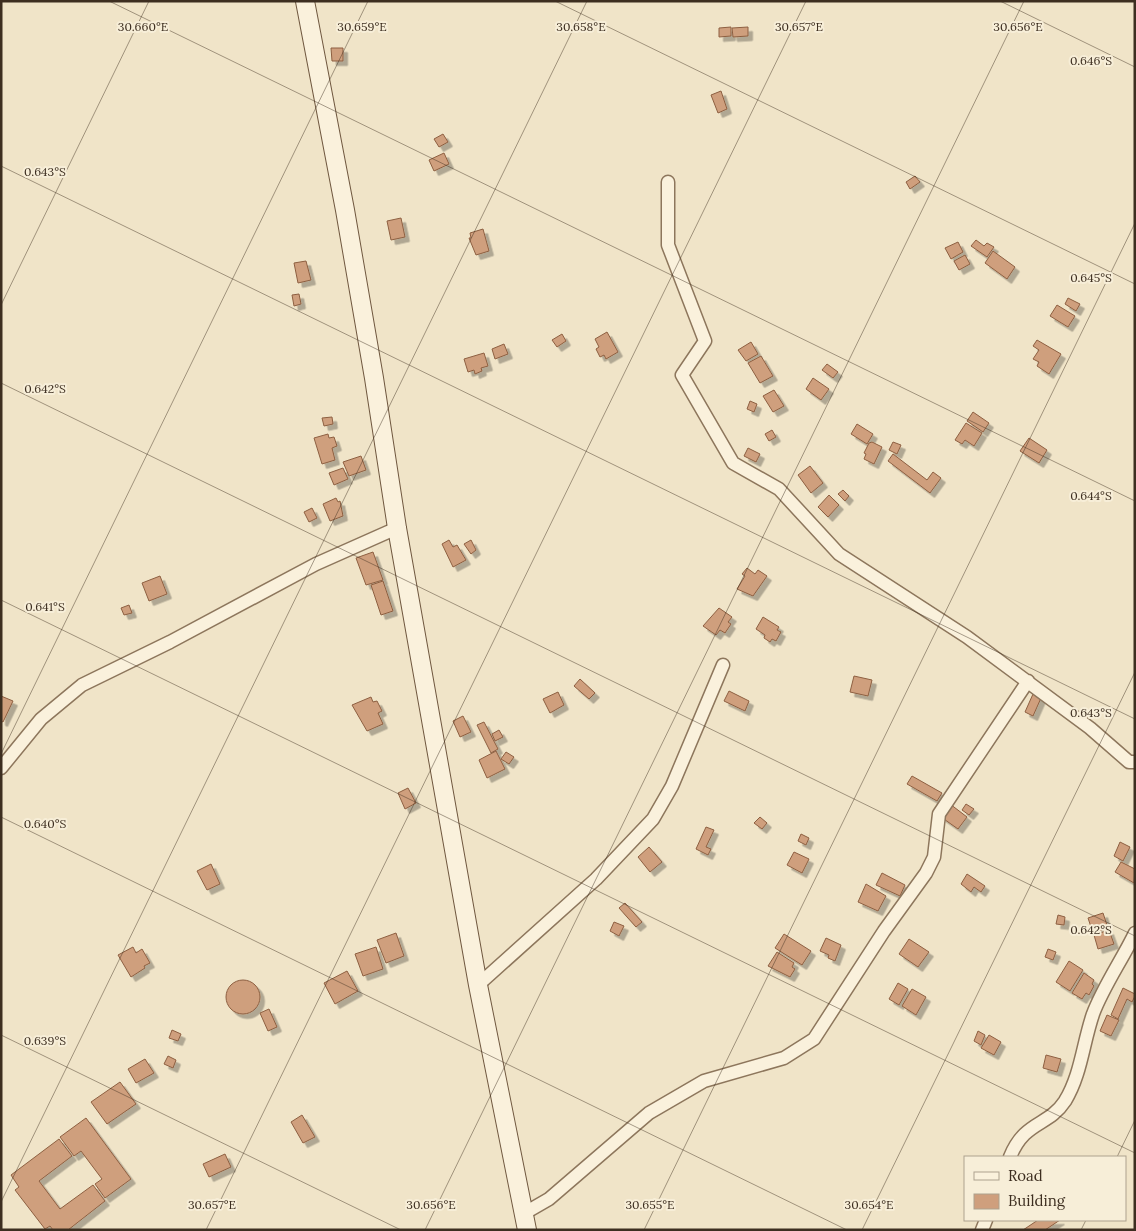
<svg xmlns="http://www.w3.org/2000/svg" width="1136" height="1231" viewBox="0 0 1136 1231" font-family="Lora,serif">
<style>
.building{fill:#cf9f7d;stroke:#8d5f41;filter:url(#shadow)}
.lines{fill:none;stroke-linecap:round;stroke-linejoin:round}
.minor-casing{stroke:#8d765c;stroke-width:15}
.secondary-casing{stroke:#6f573f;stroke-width:20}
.minor{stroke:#faf1dc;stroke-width:12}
.secondary{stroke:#faf1dc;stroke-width:18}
.ticks{fill:none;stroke:#3d2e20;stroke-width:1;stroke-opacity:0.45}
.ticks-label{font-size:12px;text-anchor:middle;fill:#3d2e20;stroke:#f7eed8;stroke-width:4;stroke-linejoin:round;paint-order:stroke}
</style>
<defs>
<filter id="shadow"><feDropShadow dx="4.5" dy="4.5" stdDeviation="0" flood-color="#0004"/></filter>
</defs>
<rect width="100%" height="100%" fill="#f0e4c8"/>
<path class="building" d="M731 27V36L719 37V28Z
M748 27V36L733 37 732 28Z
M331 48H343V61H332Z
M721 91 727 109 718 113 711 95Z
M443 134 448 142 439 147 434 139Z
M444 153 449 164 434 171 429 160Z
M915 176 920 182 910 189 906 182Z
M401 218 405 237 391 240 387 221Z
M483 229 489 251 476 255 469 238H471L470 233Z
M976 240 984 246 987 243 994 247 987 257 971 246Z
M958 242 963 252 951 259 945 248Z
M993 251 1015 267 1007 279 985 263Z
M965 255 970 264 959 270 954 261Z
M306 261 311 280 298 283 294 263Z
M299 294 301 304 294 306 292 295Z
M1068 298 1080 304 1076 311 1065 304Z
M1057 305 1075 316 1068 327 1050 316Z
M607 332 618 352 606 359 604 355 600 357 596 349 599 347 595 339Z
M562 334 566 341 557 347 552 340Z
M1037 340 1061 354 1049 374 1037 366 1039 362 1033 359 1039 350 1033 346Z
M751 342 758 354 746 361 738 350Z
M504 344 508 354 495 359 492 349Z
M484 353 488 366 481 368 482 371 475 374 474 370 468 372 464 359Z
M761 356 773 376 760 383 748 363Z
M827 364 838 372 833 378 822 370Z
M813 378 829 389 821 400 806 389Z
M774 390 784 406 773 412 763 396Z
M750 401 757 404 754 412 747 409Z
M973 412 989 423 983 432 967 421Z
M332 417 333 424 324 426 322 418Z
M966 423 982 433 974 446 965 440 962 444 955 440Z
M857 424 873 434 867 444 851 434Z
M772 430 776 437 769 441 765 434Z
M328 434 329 438 334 437 337 446 332 448 335 460 322 464 314 438Z
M1029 438 1047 450 1039 463 1020 451Z
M872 442 882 447 874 464 864 459 866 454 864 453 869 443Z
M893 442 901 445 897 454 889 450Z
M748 448 760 454 756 462 744 456Z
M893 454 927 480 933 472 941 478 930 493 888 461Z
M361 456 366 470 349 476 343 462Z
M810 466 823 483 811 493 798 475Z
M343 468 348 479 334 485 329 473Z
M843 490 849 496 845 501 838 494Z
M829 495 839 505 828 517 818 507Z
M336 498 338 502 340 501 343 516 330 521 323 504Z
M312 508 317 518 309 522 304 512Z
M449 540 453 547 457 545 466 560 453 567 442 544Z
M471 540 476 550 471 554 464 544Z
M373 552 383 580 366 585 356 558Z
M747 568 755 574 758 570 767 576 753 596 737 589 745 576 742 574Z
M160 576 167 594 149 601 142 583Z
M383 581 393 611 381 615 371 585Z
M129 605 132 613 124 615 121 608Z
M719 608 732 617 728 622 731 624 725 633 720 630 716 635 703 626Z
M763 617 779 627 777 630 781 632 776 641 772 639 770 642 764 638 765 635 756 629Z
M854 676 872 680 868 696 850 692Z
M580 679 595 693 589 699 574 686Z
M729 691 749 701 745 711 724 701Z
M558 692 564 705 550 713 543 699Z
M1033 694 1041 698 1033 716 1025 712Z
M1 696 13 701 3 722 1 721Z
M371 697 373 702 377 701 382 711 378 713 383 724 367 731 352 705Z
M463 716 471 732 460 737 453 721Z
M484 722 498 749 491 753 477 725Z
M499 730 503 737 495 741 492 734Z
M496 751 505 769 487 778 479 760Z
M506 752 514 757 509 764 501 759Z
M912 776 942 793 937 801 907 784Z
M408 788 416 803 405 809 398 793Z
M950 804 967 817 958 829 941 817Z
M966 804 974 809 969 815 962 810Z
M760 817 767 823 762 829 754 823Z
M706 827 714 830 706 847 711 849 708 855 696 849Z
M801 834 809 838 806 845 798 841Z
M1120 842 1130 847 1123 861 1114 856Z
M649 847 662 862 650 872 638 857Z
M794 852 809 859 802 873 787 865Z
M1121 862 1135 869 1134 883 1115 872Z
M211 864 220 884 207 890 197 871Z
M882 873 905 885 900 896 876 885Z
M967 874 985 886 981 892 974 887 971 892 961 884Z
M866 884 886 896 878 911 858 902Z
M625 903 642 922 636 927 619 908Z
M1103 913 1108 928 1093 933 1088 918Z
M1058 915 1065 917 1064 925 1056 924Z
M614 922 624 926 619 936 610 931Z
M1109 930 1114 944 1098 949 1094 935Z
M396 933 404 956 386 963 377 940Z
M784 934 811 951 802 965 775 948Z
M826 938 841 945 835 961 828 958 829 955 820 951Z
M909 939 929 952 918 967 899 954Z
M133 947 136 953 142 949 150 963 144 966 145 968 131 977 118 955Z
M376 947 383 969 363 976 355 954Z
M1048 949 1056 952 1053 960 1045 957Z
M777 952 794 963 792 967 795 969 790 977 768 966Z
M1069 961 1083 970 1070 991 1056 982Z
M347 971 358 991 335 1004 324 983Z
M1084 973 1094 980 1092 984 1094 986 1089 995 1086 993 1082 999 1072 993Z
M226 997a17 17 0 1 1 34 0a17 17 0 1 1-34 0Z
M898 983 908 989 899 1005 889 999Z
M1123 988 1135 994V996L1132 1002 1127 999 1118 1019 1111 1015Z
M912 989 926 997 916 1015 902 1006Z
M269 1009 277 1027 268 1031 260 1013Z
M1107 1015 1119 1020 1111 1036 1100 1031Z
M172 1030 181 1034 178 1041 169 1038Z
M978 1031 985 1035 981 1045 974 1041Z
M989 1035 1001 1042 994 1055 981 1048Z
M1046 1055 1061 1059 1057 1072 1043 1068Z
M168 1056 176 1060 173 1068 164 1064Z
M145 1059 154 1073 136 1083 128 1069Z
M120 1082 136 1104 107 1124 91 1102Z
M302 1115 315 1137 303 1143 291 1122Z
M86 1118 131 1179 105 1198 95 1184 102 1179 81 1151 74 1156 60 1137Z
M59 1139 72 1156 39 1181 60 1209 93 1185 105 1201 68 1230H53L50 1226 45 1229 15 1190 19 1187 11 1175Z
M225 1154 231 1167 209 1177 203 1164Z
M1038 1220H1060L1045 1230H1023Z"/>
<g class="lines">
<defs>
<path id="minor" d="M668 182V245L705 341 682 375 733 463 779 489 839 554 967 637 1090 728 1129 762H1135
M1 768 41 719 82 685 170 642 316 564 397 528
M478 985 596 879 653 819 672 786 723 665
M1010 1157C1025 1120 1048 1127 1065 1101 1081 1075 1083 1043 1093 1014 1103 987 1122 960 1135 933
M523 1214 549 1199 649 1113 704 1081 784 1058 814 1039 884 931 926 873 934 857 939 814 1028 681
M982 1230 986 1220"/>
<path id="secondary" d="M305 1 345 210 374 378 397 528 478 985 527 1230"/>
</defs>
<use href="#minor" class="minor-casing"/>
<use href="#secondary" class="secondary-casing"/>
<use href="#minor" class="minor"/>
<use href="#secondary" class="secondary"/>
</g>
<path class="ticks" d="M109 1 1135 501M555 1 1135 284M1000 1 1135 67M1 166 1135 719M1 305 149 1M1 383 1135 936M1 600 1135 1153M1 754 368 1M1 817 847 1230M1 1035 401 1230M1117 1157 1135 1120M1 1202 587 1M206 1230 806 1M425 1230 1024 1M644 1230 1135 223M862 1230 1135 672M1081 1230 1086 1220"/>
<g class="ticks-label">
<text x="581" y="31">30.658°E</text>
<text x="143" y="31">30.660°E</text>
<text x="362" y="31">30.659°E</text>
<text x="799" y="31">30.657°E</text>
<text x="1018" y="31">30.656°E</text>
<text x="1091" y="65">0.646°S</text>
<text x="45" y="176">0.643°S</text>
<text x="1091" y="282">0.645°S</text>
<text x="45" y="393">0.642°S</text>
<text x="1091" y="500">0.644°S</text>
<text x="45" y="611">0.641°S</text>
<text x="1091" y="717">0.643°S</text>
<text x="45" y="828">0.640°S</text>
<text x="1091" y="934">0.642°S</text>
<text x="45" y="1045">0.639°S</text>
<text x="212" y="1209">30.657°E</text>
<text x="431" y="1209">30.656°E</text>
<text x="650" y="1209">30.655°E</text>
<text x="869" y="1209">30.654°E</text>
</g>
<rect width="1136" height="1231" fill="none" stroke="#3d2e20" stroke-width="5"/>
<rect x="964" y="1156" width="162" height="65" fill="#f7eed8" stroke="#ada18e"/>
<rect x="974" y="1172" width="25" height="8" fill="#faf1dc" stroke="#ada18e"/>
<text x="1008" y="1181" font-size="15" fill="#3d2e20">Road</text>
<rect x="974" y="1194" width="25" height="15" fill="#cf9f7d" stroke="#ada18e"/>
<text x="1008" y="1206" font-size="15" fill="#3d2e20">Building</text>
</svg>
